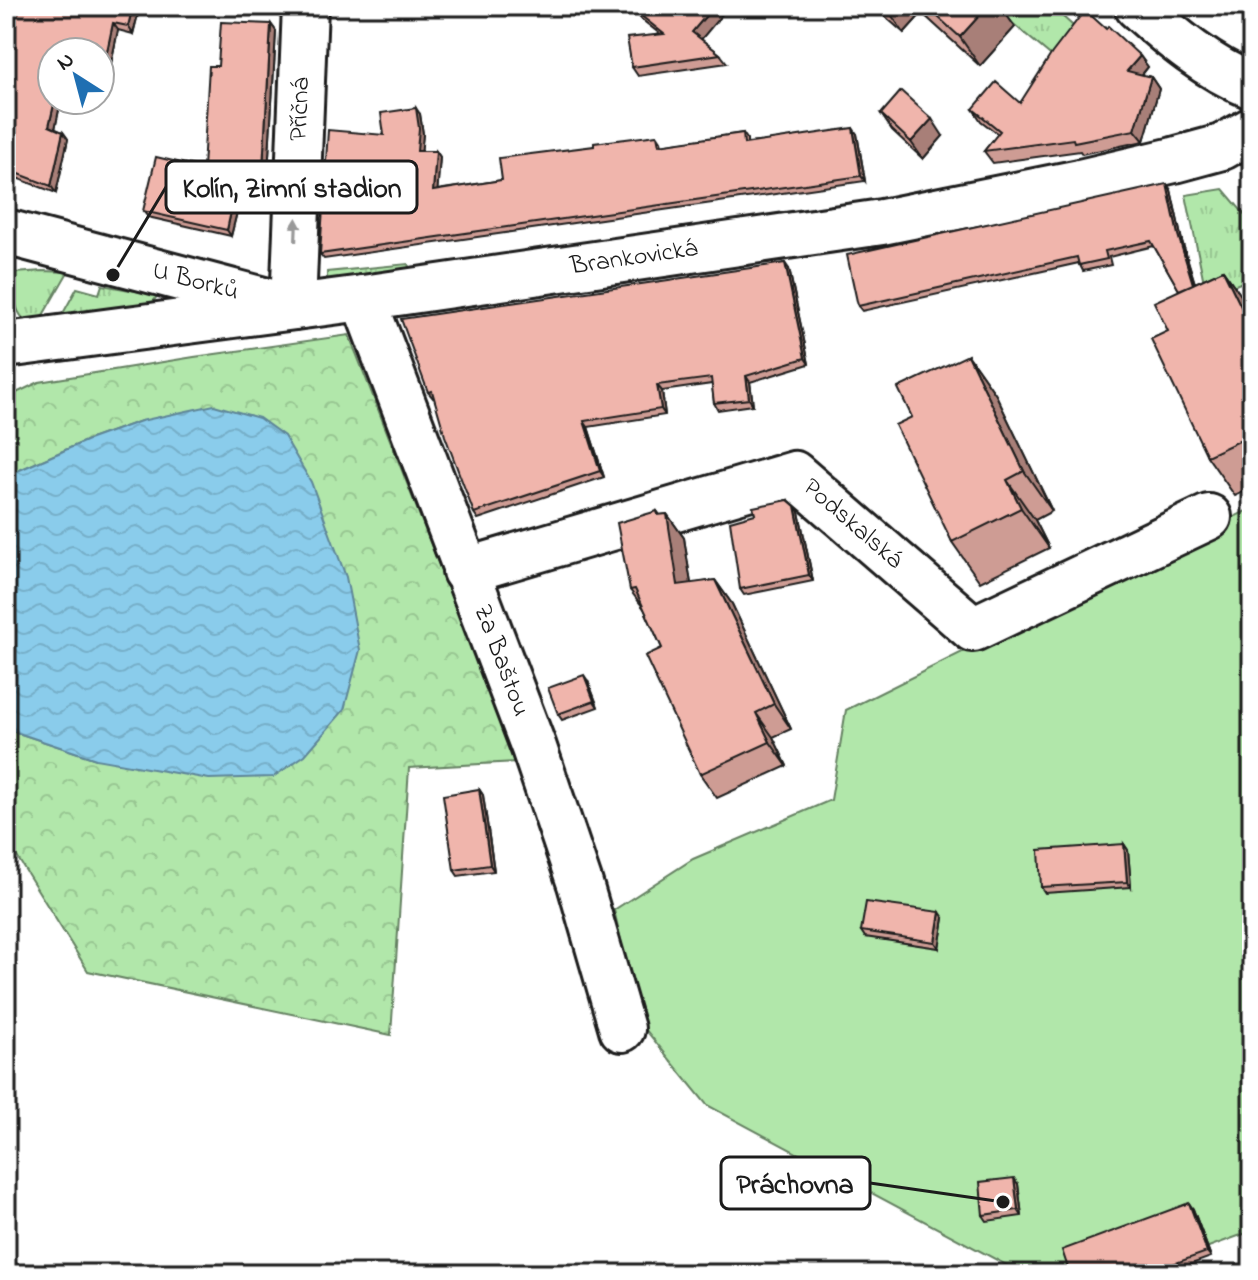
<svg xmlns="http://www.w3.org/2000/svg" width="1258" height="1280" viewBox="0 0 1258 1280" font-family="'Indie Flower',sans-serif">
<style>
.grass{fill:url(#grass-tufts);stroke:#668263;stroke-width:2}
.forest{fill:url(#forest-crowns);stroke:#668263;stroke-width:2}
.park{fill:#b1e7aa;stroke:#668263;stroke-width:2}
.water{fill:url(#water-waves);stroke:#5e8698;stroke-width:2}
.lines{fill:none;stroke-linecap:round;stroke-linejoin:round}
.minor-casing{stroke:#1c1c1c;stroke-width:50}
.minor{stroke:#fff;stroke-width:44}
.wall{fill:#ce9c94;stroke:#1c1c1c;stroke-width:2}
.shaded-wall{fill:#a87f78;stroke:#1c1c1c;stroke-width:2}
.building{fill:#f0b5ac;stroke:#1c1c1c;stroke-width:2}
.oneway{fill:#999}
.labels{text-anchor:middle;dominant-baseline:central;stroke-width:6;stroke-linejoin:round;paint-order:stroke}
.street-label{font-size:26px;fill:#1c1c1c;stroke:#fff}
.leader{fill:none;stroke:#1c1c1c;stroke-width:3}
.callout-dot{fill:#1c1c1c;stroke:#fff;stroke-width:3}
.callout{fill:#fff;stroke:#1c1c1c;stroke-width:3}
.callout-label{font-size:28px;text-anchor:middle;font-weight:bold;fill:#1c1c1c}
</style>
<defs>
<pattern id="grass-tufts" width="24" height="20" patternUnits="userSpaceOnUse" patternTransform="scale(2)"><rect width="24" height="20" fill="#b1e7aa"/><path d="M3 7l-1-3M5 7V3M7 7l1-3M15 17l-1-3M17 17v-4M19 17l1-3" fill="none" stroke="#98c692"/></pattern>
<pattern id="forest-crowns" width="20" height="18" patternUnits="userSpaceOnUse" patternTransform="scale(2)"><rect width="20" height="18" fill="#b1e7aa"/><path d="M2 6a3 3 0 1 1 6 0M12 15a3 3 0 1 1 6 0" fill="none" stroke="#98c692"/></pattern>
<pattern id="water-waves" width="16" height="10" patternUnits="userSpaceOnUse" patternTransform="scale(2)"><rect width="16" height="10" fill="#8acceb"/><path d="M0 5q4-4 8 0t8 0" fill="none" stroke="#76afc9"/></pattern>
</defs>
<rect width="100%" height="100%" fill="#fff"/>
<filter id="ink" filterUnits="userSpaceOnUse"><feTurbulence type="fractalNoise" baseFrequency=".0125" numOctaves="2"/><feDisplacementMap in="SourceGraphic" scale="16" xChannelSelector="R" yChannelSelector="G"/><feConvolveMatrix kernelMatrix="1 2 1 2 8 2 1 2 1" color-interpolation-filters="sRGB"/></filter>
<g filter="url(#ink)">
<path class="grass" d="M992 6H1051L1083 35 1061 64Z
M1223 189 1252 223V278L1207 297 1186 195Z
M408 264 411 271 327 284V272Z
M43 271 68 272 42 317 43 321 29 323C11 312 15 292 15 273Z
M102 285 158 295 152 303 147 306 61 317 77 288 99 294Z"/>
<path class="forest" d="M349 335 516 762 409 768 391 1035 88 971 6 839V729L96 759 141 421 88 440 6 476V398L39 382 194 357Z"/>
<path class="park" d="M1252 508V1231L1135 1274H1023L707 1105 640 1023 614 910 693 859 831 800 846 710Z"/>
<path class="water" d="M214 405 259 418 284 436 311 482 346 577 360 650 344 710 305 755 273 777 209 779 96 759 6 729V476L88 440 141 421Z"/>
<g class="lines">
<defs>
<g id="minor">
<path d="M1137 6C1172 38 1208 68 1252 86"/>
<path id="s1" d="M6 232 271 302"/>
<path id="s2" d="M363 298 534 748 580 884 622 1029"/>
<path id="s3" d="M293 307 305 6"/>
<path id="s4" d="M6 345 363 298 882 222 1080 182 1174 160 1222 147 1252 130"/>
<path id="s5" d="M465 571 794 474 973 629 1209 517"/>
</g>
</defs>
<use href="#minor" class="minor-casing"/>
<use href="#minor" class="minor"/>
</g>
<path class="wall" d="M6 6H140L133 34 118 30 110 68 100 66V52H52L61 100 55 129 63 132 68 139 56 193 6 174Z
M873 6H1000L1015 27 980 66 922 13 904 33Z
M1241 6H1252V16Z
M634 10 701 39 720 54 727 63 638 76 632 67 660 34 641 19Z
M271 24 276 31 266 210 238 208 231 236 148 217 143 211 203 168 218 66Z
M1106 29 1140 56 1148 67 1142 75 1151 77 1159 89 1144 141 1082 154 1080 151 993 163 984 151 998 134 981 121 973 109 1020 103Z
M420 114 423 134 421 151H436L440 157 437 190 502 180 594 146 657 135 661 141 662 145 743 133 747 139V143L857 134 865 181 324 259 320 254 384 135Z
M881 114 943 136 923 159 892 130Z
M1171 190 1182 241 1195 283 1223 270 1252 311V488L1235 496 1207 456 1168 331 1179 290 1154 246 1109 257 1111 265 1083 271 1079 263 862 311 858 306Z
M789 269 809 364 750 382 753 405 718 410 714 403 712 384 662 391 665 415 588 427 604 477 478 519 474 513 434 397 433 398 428 392Z
M968 355 996 395 1052 511 1035 520 1049 548 980 582 952 542 912 417Z
M657 511 660 515 667 514 684 538 691 584 715 580 732 604 791 729 773 737 787 766 717 798 700 774 662 648 645 610 630 590Z
M799 512 813 581 744 595 740 589Z
M588 681 598 707 562 720 558 714Z
M479 789 483 795 494 871 458 876 454 870Z
M1124 844 1128 850 1131 887 1045 893 1041 887Z
M944 918 939 948 865 937 861 931Z
M1018 1184 1022 1216 987 1221 983 1215Z
M1193 1209 1211 1257 1164 1274H1070Z"/>
<path class="shaded-wall" d="M133 6H140L133 34 128 26Z
M714 6H729L699 42 692 32Z
M885 6H917L922 13 904 33Z
M988 6H1000L1015 27 980 66 960 37Z
M113 23 118 30 110 68 105 61Z
M271 24 276 31 266 210 261 204Z
M1140 56 1148 67 1135 83 1127 71Z
M1151 77 1159 89 1144 141 1135 130Z
M55 100H61L54 134 49 126Z
M416 108 420 114 423 134 421 156 417 151Z
M932 119 943 136 923 159 911 142Z
M853 128 857 134 865 181 861 176Z
M63 132 68 139 56 193 51 186Z
M436 151 440 157 437 197 433 191Z
M1167 184 1171 190 1182 241 1201 304 1197 298 1178 235Z
M233 202 238 208 231 236 227 230Z
M785 263 789 269 809 364 805 358Z
M1223 270 1252 311V329Z
M968 355 996 395 1052 511 1024 471Z
M746 376 750 382 753 405 749 399Z
M657 385 662 391 665 415 661 409Z
M584 421 588 427 604 477 600 471Z
M1007 480 1035 520 1049 548 1021 508Z
M795 506 799 512 813 581 809 575Z
M657 511 669 528 667 514 684 538 695 610 678 585Z
M715 580 732 604 791 729 774 704Z
M584 675 588 681 598 707 594 701Z
M756 713 773 737 787 766 770 742Z
M479 789 483 795 494 871 490 865Z
M1124 844 1128 850 1131 887 1127 882Z
M940 912 944 918 939 948 935 942Z
M1014 1178 1018 1184 1022 1216 1018 1210Z
M1189 1203 1193 1209 1211 1257 1207 1252Z"/>
<path class="building" d="M6 6H133L128 26 113 23 105 61 100 60V52H52V100H55L49 126 63 132 51 186 6 169Z
M637 6H714L692 32 720 54 632 67 627 38 664 34 634 10Z
M926 6H988L960 37Z
M1085 10 1106 29 1108 26 1140 56 1127 71 1151 77 1135 130 1074 142 1073 139 984 151 1000 131 973 109 996 82 1020 103 1052 53Z
M221 22 271 24 261 204 233 202 227 230 143 211 156 157 203 168 209 66H218Z
M901 91 932 119 911 142 881 114Z
M416 108 419 128 417 151H436L433 191 502 180 499 158 594 146V143L657 135 659 145 743 133 744 144 853 128 861 176 320 254 328 130 384 135 381 113Z
M1167 184 1178 235 1193 284 1179 290 1151 241 1105 251 1107 259 1079 265 1077 257 858 306 847 255Z
M785 263 805 358 746 376 749 399 714 403 711 378 657 385 661 409 584 421 600 471 474 513 445 436 432 391 428 392 401 319Z
M1223 270 1252 329V435L1207 456 1151 339 1168 331 1154 302Z
M968 355 1024 471 1007 480 1021 508 952 542 895 425 912 417 898 388Z
M788 500 795 506 809 575 740 589 730 521 755 514 753 507Z
M657 511 658 515 667 514 678 585 715 580 774 704 756 713 770 742 700 774 645 656 662 648 635 589 630 590 617 523Z
M584 675 594 701 558 714 548 688Z
M479 789 490 865 454 870 443 795Z
M1124 844 1127 882 1041 887 1039 850Z
M866 902 940 912 935 942 861 931Z
M1014 1178 1018 1210 983 1215 980 1182Z
M1189 1203 1207 1252 1145 1274H1070L1062 1250Z"/>
<defs><path id="oneway-solid" d="M-6-.8H1V-3.2L6.5 0L1 3.2V.8H-6Z" transform="scale(2)"/></defs>
<use class="oneway" href="#oneway-solid" transform="translate(296 230) rotate(-88)"/>
</g>
<g class="labels">
<g class="street-label">
<text stroke="none"><textPath href="#s3" startOffset="198">Příčná</textPath></text>
<text stroke="none"><textPath href="#s4" startOffset="634">Brankovická</textPath></text>
<text stroke="none"><textPath href="#s1" startOffset="196">U Borků</textPath></text>
<text stroke="none"><textPath href="#s5" startOffset="420">Podskalská</textPath></text>
<text stroke="none"><textPath href="#s2" startOffset="388">Za Baštou</textPath></text>
</g>
</g>
<path class="leader" d="M113 275L166 187M1003 1202L870 1183"/>
<g class="callout-dot">
<circle cx="113" cy="275" r="8"/>
<circle cx="1003" cy="1202" r="8"/>
</g>
<g class="callout">
<rect x="166" y="161" width="251" height="52" rx="8"/>
<rect x="721" y="1157" width="149" height="52" rx="8"/>
</g>
<g class="callout-label">
<text x="292" y="197">Kolín, Zimní stadion</text>
<text x="795" y="1193">Práchovna</text>
</g>
<rect width="1258" height="1280" fill="none" stroke="#fff" stroke-width="32"/>
<rect x="16" y="16" width="1226" height="1248" fill="none" stroke="#1c1c1c" stroke-width="3" filter="url(#ink)"/>
<g transform="translate(76 76) rotate(324)"><circle r="38" fill="#ffffff" stroke="#a4a4a4" stroke-width="2"/>
<path d="M0-6L14 30L0 20L-14 30Z" fill="#1f6fb2"/>
<text y="-12" font-size="22" font-weight="bold" text-anchor="middle" fill="#1c1c1c">N</text>
</g>
</svg>
